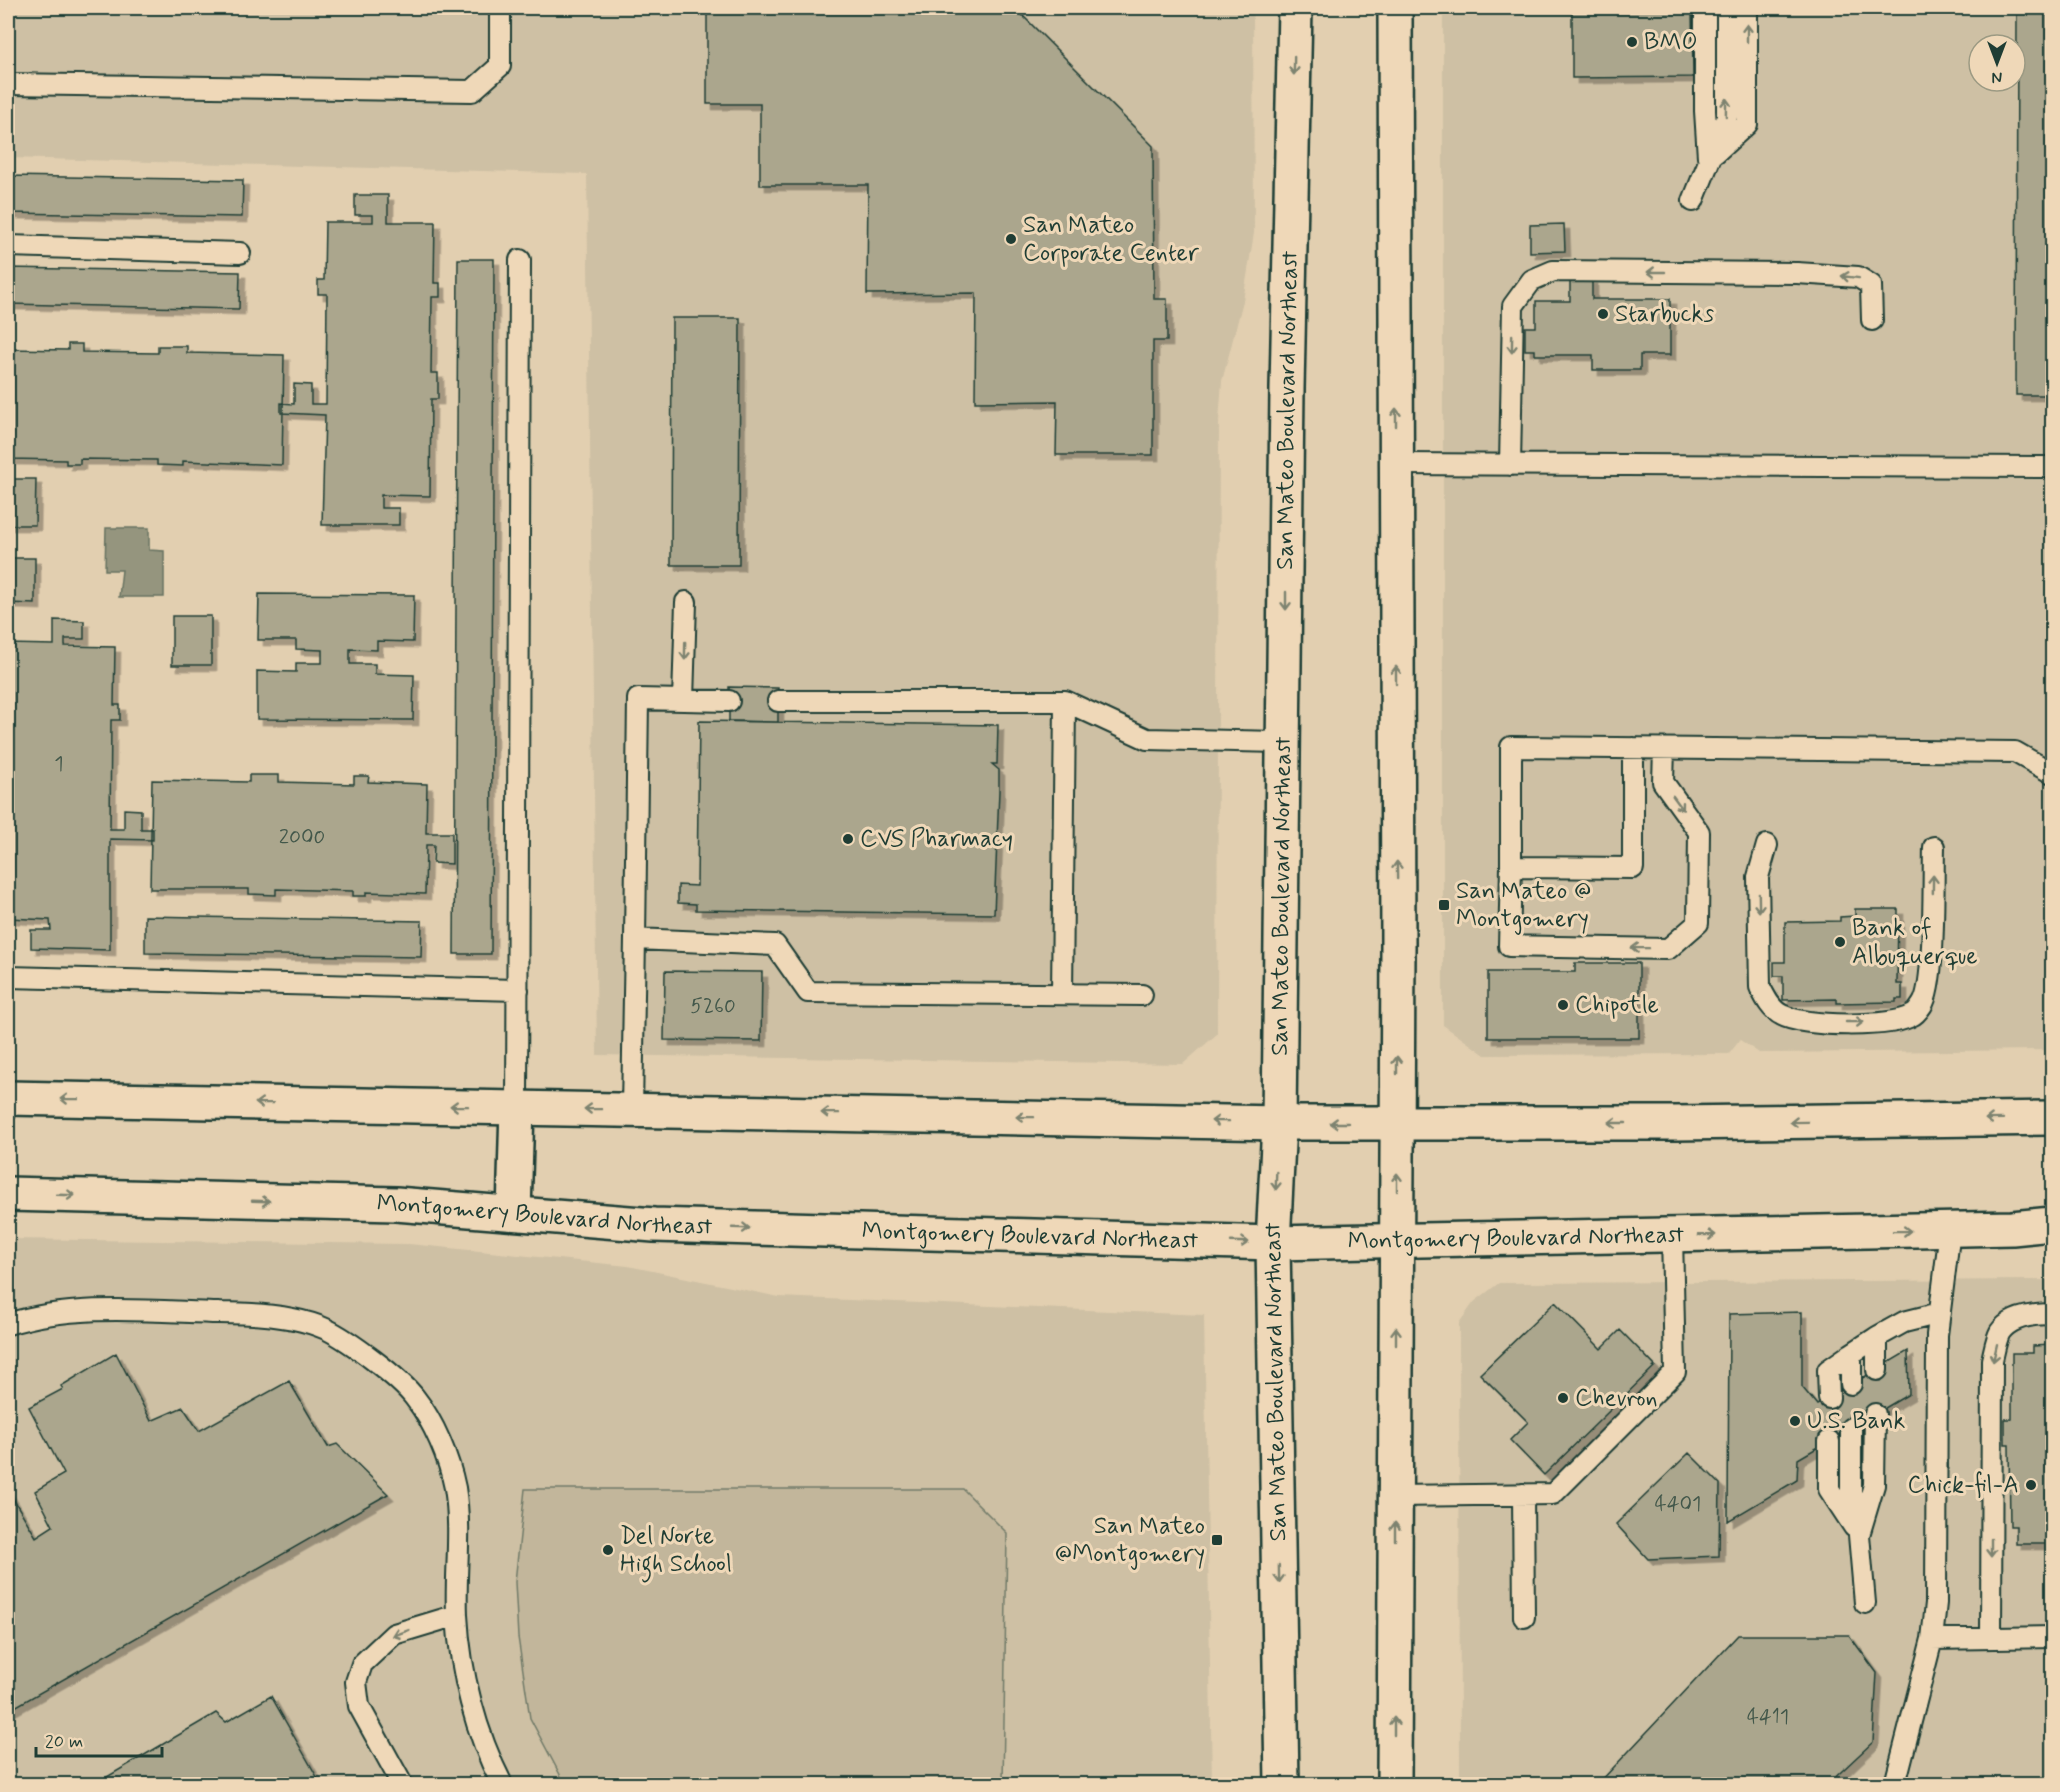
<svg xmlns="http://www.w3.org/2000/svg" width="2060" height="1792" viewBox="0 0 2060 1792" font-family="Mynerve,sans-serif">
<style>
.built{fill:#cec0a4;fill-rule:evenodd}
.green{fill:#c2b69b;stroke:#707a68;stroke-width:1.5}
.water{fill:#95957e;stroke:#667260;stroke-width:1.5}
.building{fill:#aba68d;stroke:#1f3d34;stroke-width:1.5;filter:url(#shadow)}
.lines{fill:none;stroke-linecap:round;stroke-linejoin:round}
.service-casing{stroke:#1f3d34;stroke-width:24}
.secondary-casing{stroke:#1f3d34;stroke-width:38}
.primary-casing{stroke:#1f3d34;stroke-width:38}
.service{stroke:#efd8b8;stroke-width:20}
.secondary{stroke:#efd8b8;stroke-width:33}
.primary{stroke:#efd8b8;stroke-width:33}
.oneway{stroke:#7d836f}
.poi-dot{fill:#1f3d34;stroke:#efd8b8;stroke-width:2}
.labels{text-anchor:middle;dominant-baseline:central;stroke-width:6;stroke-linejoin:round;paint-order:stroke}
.number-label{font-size:21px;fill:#42574a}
.poi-label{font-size:24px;fill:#1f3d34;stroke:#efd8b8;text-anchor:start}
.street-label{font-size:24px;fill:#1f3d34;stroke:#efd8b8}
</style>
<defs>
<filter id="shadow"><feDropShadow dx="5.5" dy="5.5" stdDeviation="0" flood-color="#0004"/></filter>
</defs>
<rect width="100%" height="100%" fill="#e2cfb0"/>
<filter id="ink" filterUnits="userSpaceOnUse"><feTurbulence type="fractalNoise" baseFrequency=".0167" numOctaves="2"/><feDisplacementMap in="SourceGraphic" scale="12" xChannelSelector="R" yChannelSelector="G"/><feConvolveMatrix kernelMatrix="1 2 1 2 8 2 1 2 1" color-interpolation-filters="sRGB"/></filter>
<g filter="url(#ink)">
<path class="built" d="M8 8H1253L1254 233 1243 301 1222 381 1219 421 1217 1034 1183 1064 597 1055 587 174 8 158Z
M1443 8H2052V1050L1759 1053 1740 1040 1729 1054 1485 1055 1443 1025ZM1979 45H2015V81H1979Z
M8 1239 409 1244 628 1266 779 1297 1204 1315 1212 1784H8Z
M2052 1280V1784H1460L1459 1323 1474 1302 1499 1283Z"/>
<path class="green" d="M525 1489H963L1007 1533 1003 1784H565L530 1718 518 1637 515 1582Z"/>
<path class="water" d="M106 528H149V550L164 551V597H119L122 570H105Z"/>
<path class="building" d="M707 8H1015L1153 146 1154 299H1167V341H1153V455H1056L1057 401 975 402 976 293 867 294 868 185H760V104H707Z
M1572 8H1692L1693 77 1572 78Z
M2017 8H2052V395H2016Z
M8 176 243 180 242 217 8 213Z
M355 195H388V222H435L434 283H440V297H432L431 373H438V399H431L430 496 381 495V508H399V525H322L325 415 281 413V403L294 404V384L311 385V404H326L327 294H318V280H324L325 222H373V215H355Z
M1564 224 1565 251 1530 252V225Z
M458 259H494L491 954H454Z
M8 268 240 272 239 309 8 304Z
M1570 279H1592V299H1670V355H1640V370H1593V355H1535V350H1525V327H1536V301H1570Z
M672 318H740L739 565H671Z
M68 344H82V352L158 353V346H187V353L284 355 282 465 183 461V466L157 465V460L80 459V464H66V460L8 459 9 349 68 350Z
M8 479H36L35 525H8Z
M8 558H35V604L8 603Z
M259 594 414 595 413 642 377 641V650L350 649V664H375V674L414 675 413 720 257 719V671L296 672V663H322V650L296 649V640H258Z
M172 616H211V665H172Z
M54 620 84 621V639H65V646L115 647 114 705H120V720H111L110 829H124V809L141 810V829H153V840L110 839V950L31 948V930H51L50 920 8 918V644L54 645Z
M729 687 778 688V722L729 721Z
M699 721 998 725 997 764H992L999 770V791L994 914 696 910V904L678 903V885L697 886Z
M249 775H279V782L354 784V776H369L368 782 427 784 426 833H452V864L433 863 434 845H426L425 894 366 892V896H353V891L276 889V895L249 894V889H150L152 780 249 782Z
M1855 909H1898L1897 984H1902V999H1896V1002L1837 1003V999L1783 1000V976H1774V962H1785V922L1840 921V917L1855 916Z
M145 916 422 921 421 957 145 953Z
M1575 963H1639V1038H1488V972H1575Z
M665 971 762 972 761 1041 664 1040Z
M1555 1302 1601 1349 1620 1330 1655 1366 1544 1475 1510 1440 1528 1422 1480 1374Z
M1802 1312V1387L1817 1405 1908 1351 1909 1394 1798 1459 1797 1480 1728 1521 1729 1314Z
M2052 1345V1544H2016V1526H2010L2009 1444H2005V1419H2012V1353H2033V1346Z
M116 1353 151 1421 183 1407 199 1431 289 1381 328 1447 337 1444 388 1494 8 1711V1490L36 1537 53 1526 35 1491 64 1474 29 1407 63 1389 61 1386Z
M1689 1453 1720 1484 1719 1556 1648 1559 1616 1524Z
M1738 1635H1849L1877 1673 1873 1742 1828 1784H1598Z
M271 1696 321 1784H95L216 1713 226 1722Z"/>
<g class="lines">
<defs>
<path id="service" d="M1705 8V111L1708 157
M8 84 472 91 500 66V8
M1715 153 1747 124V8
M1693 201 1727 117V8
M8 246 240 253
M1396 464 2052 467
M1510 465 1513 306 1532 280 1553 271 1797 273 1858 277 1871 285 1872 320
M683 700 686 602
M729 701 638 699 635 939 775 945 808 992 1142 995
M778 701H1065L1147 739 1284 742
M1633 748V868L1511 867V747L2015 752 2052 773
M1767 845 1758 877 1760 987C1765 997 1771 1010 1782 1015 1803 1027 1893 1028 1913 1015 1916 1014 1920 1008 1922 1005 1936 985 1933 876 1934 847
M1511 867 1509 946 1668 949 1698 923 1699 832 1663 782 1664 749
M8 977 518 990
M1062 994 1065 701
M517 1107 520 260
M632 1109 635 939
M1950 1230 1937 1335 1936 1603 1932 1639 2052 1637
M8 1324C75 1303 149 1311 219 1313 251 1313 296 1315 326 1329 349 1340 400 1378 415 1398 434 1422 449 1458 455 1488 462 1531 455 1572 457 1615 460 1672 476 1734 502 1784
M1877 1370V1337L1904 1322 1940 1313
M1851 1384V1354L1877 1337
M1829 1398 1828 1370 1851 1354
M1851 1428V1491L1858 1529
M1829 1441V1489L1854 1527
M1523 1494 1524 1617
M1395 1496 1553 1494 1675 1372 1672 1235
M1865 1603 1859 1535 1874 1485 1875 1414
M1991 1638 1992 1360C1994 1352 1996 1339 2000 1332 2011 1316 2035 1314 2052 1314
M402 1784 359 1706 356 1682 362 1664 394 1634 457 1615
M1895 1784 1932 1639"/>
<g id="secondary">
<path id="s1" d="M1282 1784 1273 1243 1279 1123 1287 389 1295 8"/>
<path d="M1394 1784 1398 947 1395 8"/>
</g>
<g id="primary">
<path d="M8 1098 1279 1123H1675L2052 1118"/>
<path id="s2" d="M8 1194 396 1204 654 1225 1273 1243 2012 1228 2052 1224"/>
<path d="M514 1213 517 1107"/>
</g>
</defs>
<use href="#service" class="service-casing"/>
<use href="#secondary" class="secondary-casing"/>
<use href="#primary" class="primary-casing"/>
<use href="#service" class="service"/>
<use href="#secondary" class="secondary"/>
<use href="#primary" class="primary"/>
</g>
<defs><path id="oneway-shaft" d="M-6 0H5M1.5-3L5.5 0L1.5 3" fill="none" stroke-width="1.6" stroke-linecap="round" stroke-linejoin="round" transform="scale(1.5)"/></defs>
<g class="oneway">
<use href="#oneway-shaft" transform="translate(1747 33) rotate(-90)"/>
<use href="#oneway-shaft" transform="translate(1294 66) rotate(91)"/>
<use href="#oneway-shaft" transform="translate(1726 107) rotate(-89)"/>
<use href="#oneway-shaft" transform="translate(1656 272) rotate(-180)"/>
<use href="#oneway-shaft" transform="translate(1850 277) rotate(-173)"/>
<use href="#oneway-shaft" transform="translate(1512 344) rotate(91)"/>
<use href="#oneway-shaft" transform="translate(1396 417) rotate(-90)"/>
<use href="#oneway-shaft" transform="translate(1286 601) rotate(90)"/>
<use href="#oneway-shaft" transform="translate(685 651) rotate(91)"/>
<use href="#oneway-shaft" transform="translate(1396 675) rotate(-90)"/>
<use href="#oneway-shaft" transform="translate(1678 803) rotate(54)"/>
<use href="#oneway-shaft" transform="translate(1397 870) rotate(-91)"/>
<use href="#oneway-shaft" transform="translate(1933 884) rotate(-89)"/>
<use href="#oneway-shaft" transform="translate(1759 903) rotate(89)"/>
<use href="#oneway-shaft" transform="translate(1640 948) rotate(-179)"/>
<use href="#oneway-shaft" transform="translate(1855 1022)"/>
<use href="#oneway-shaft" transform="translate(1397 1065) rotate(-90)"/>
<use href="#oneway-shaft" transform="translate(69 1099) rotate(-179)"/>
<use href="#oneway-shaft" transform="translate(264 1103) rotate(-179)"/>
<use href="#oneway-shaft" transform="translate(459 1106) rotate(-179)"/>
<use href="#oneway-shaft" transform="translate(593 1109) rotate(-179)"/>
<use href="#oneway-shaft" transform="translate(830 1113) rotate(-179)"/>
<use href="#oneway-shaft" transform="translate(1025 1117) rotate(-179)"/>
<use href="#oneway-shaft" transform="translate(1994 1119) rotate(179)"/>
<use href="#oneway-shaft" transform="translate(1220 1121) rotate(-179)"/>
<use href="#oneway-shaft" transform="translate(1799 1122) rotate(179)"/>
<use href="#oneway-shaft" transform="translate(1339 1123) rotate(-180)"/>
<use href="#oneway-shaft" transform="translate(1617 1123) rotate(180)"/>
<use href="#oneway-shaft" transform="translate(1276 1181) rotate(92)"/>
<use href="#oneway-shaft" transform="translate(1397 1182) rotate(-90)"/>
<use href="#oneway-shaft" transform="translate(66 1195) rotate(2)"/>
<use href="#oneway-shaft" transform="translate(261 1201) rotate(2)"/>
<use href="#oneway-shaft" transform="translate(741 1228) rotate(2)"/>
<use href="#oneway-shaft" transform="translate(1902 1231) rotate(-1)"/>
<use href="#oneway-shaft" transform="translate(1707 1235) rotate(-1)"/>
<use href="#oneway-shaft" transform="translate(1240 1242) rotate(2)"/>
<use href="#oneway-shaft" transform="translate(1396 1336) rotate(-90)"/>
<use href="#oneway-shaft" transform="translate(1995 1353) rotate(103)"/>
<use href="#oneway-shaft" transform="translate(1395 1531) rotate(-90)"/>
<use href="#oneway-shaft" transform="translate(1991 1548) rotate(90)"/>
<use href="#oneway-shaft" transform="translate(1279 1574) rotate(89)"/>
<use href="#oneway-shaft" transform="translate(401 1633) rotate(159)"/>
<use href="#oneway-shaft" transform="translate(1394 1726) rotate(-90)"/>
</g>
</g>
<g class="poi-dot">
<circle cx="1632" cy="42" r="6"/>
<circle cx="1011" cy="239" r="6"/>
<circle cx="1603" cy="314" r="6"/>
<circle cx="848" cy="839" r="6"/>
<rect x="1438" y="899" width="12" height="12" rx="3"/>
<circle cx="1840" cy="942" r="6"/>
<circle cx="1563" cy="1005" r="6"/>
<circle cx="1563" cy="1398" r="6"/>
<circle cx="1795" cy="1421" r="6"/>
<circle cx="2031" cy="1485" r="6"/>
<rect x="1211" y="1534" width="12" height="12" rx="3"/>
<circle cx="608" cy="1550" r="6"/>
</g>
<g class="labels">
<g class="number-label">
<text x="59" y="764">1</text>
<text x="302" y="837">2000</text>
<text x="713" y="1006">5260</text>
<text x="1678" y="1504">4401</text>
<text x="1768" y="1717">4411</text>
</g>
<g class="poi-label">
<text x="1644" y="42">BMO</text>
<text x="1023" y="225">San Mateo<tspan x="1023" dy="28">Corporate Center</tspan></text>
<text x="1615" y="314">Starbucks</text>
<text x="860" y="839">CVS Pharmacy</text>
<text x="1456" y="891">San Mateo @<tspan x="1456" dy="28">Montgomery</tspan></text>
<text x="1852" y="928">Bank of<tspan x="1852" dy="28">Albuquerque</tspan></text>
<text x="1575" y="1005">Chipotle</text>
<text x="1575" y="1398">Chevron</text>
<text x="1807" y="1421">U.S. Bank</text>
<text x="2019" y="1485" text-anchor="end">Chick-fil-A</text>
<text x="1205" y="1526" text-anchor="end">San Mateo<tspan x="1205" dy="28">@Montgomery</tspan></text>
<text x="620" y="1536">Del Norte<tspan x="620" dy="28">High School</tspan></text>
</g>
<g class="street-label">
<text stroke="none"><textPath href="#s1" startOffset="1374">San Mateo Boulevard Northeast</textPath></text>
<text stroke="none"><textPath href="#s1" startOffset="888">San Mateo Boulevard Northeast</textPath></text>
<text stroke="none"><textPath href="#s2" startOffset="537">Montgomery Boulevard Northeast</textPath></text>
<text stroke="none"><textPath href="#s2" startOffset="1023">Montgomery Boulevard Northeast</textPath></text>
<text stroke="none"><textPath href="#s2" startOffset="1509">Montgomery Boulevard Northeast</textPath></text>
<text transform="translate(1276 1382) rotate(-91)">San Mateo Boulevard Northeast</text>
</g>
</g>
<rect width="2060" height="1792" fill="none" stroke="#efd8b8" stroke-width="30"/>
<rect x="15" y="15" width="2030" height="1762" fill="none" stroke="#1f3d34" stroke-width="2" filter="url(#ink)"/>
<g transform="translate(1997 63) rotate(180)"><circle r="28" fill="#efd8b8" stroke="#9c9a83" stroke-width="1.5"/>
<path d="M0-4.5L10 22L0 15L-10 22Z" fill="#1f3d34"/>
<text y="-9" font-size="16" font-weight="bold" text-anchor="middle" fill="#1f3d34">N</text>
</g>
<path d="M36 1747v9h126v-9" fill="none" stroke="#1f3d34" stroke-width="3"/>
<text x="45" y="1747" font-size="18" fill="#1f3d34" stroke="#efd8b8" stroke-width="4.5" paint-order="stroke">20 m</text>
</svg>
